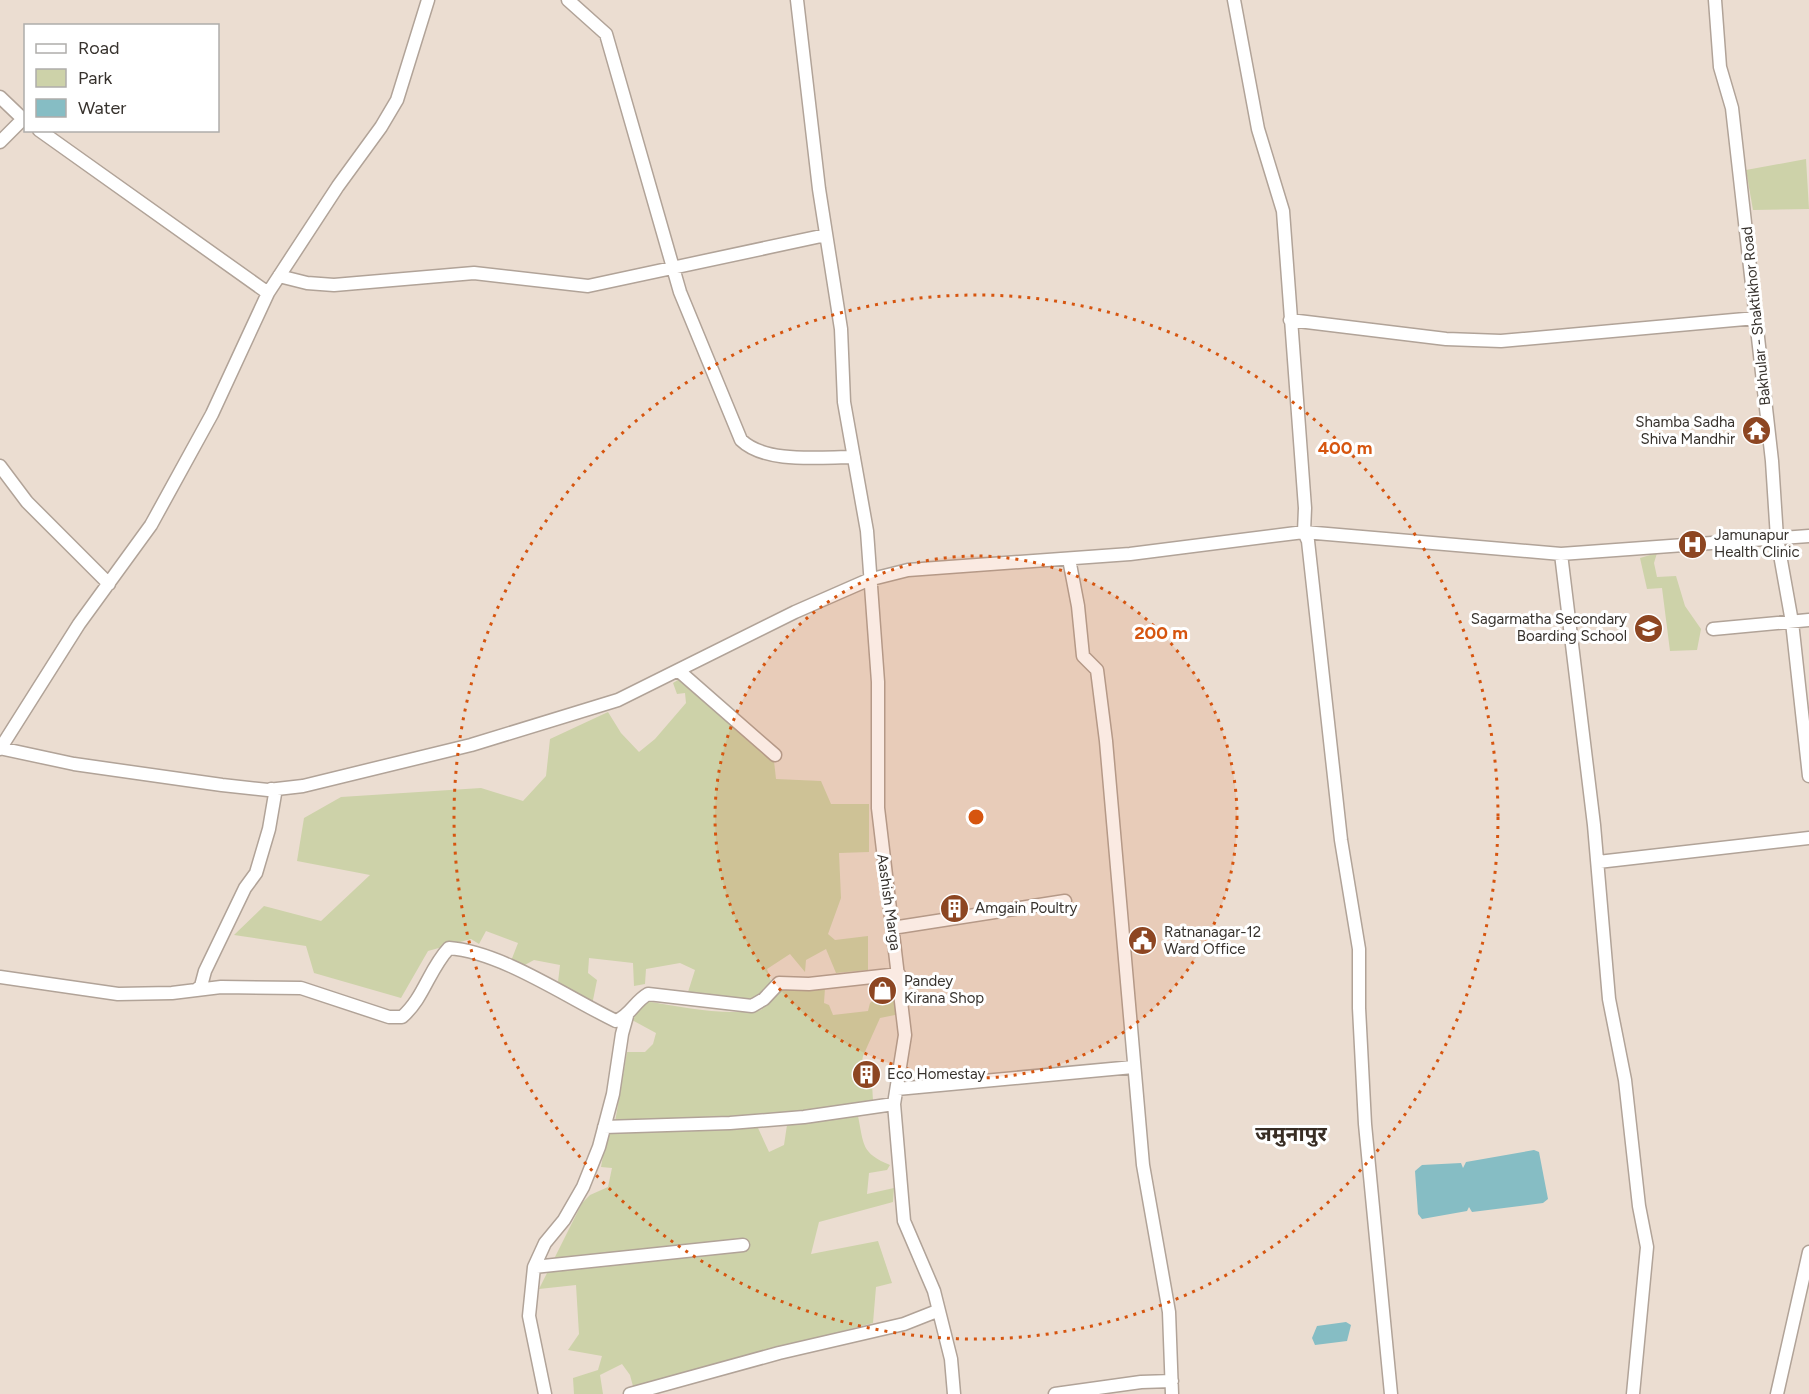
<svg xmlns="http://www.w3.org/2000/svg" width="1809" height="1394" viewBox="0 0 1809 1394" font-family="Figtree,'Noto Sans Devanagari',sans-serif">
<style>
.green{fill:#cdd2a9}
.water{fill:#86bdc4}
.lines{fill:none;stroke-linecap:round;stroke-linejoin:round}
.minor-casing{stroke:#b1a398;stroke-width:15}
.minor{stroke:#fff;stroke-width:12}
.ring{fill:none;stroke:#d6550f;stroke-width:3;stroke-dasharray:3 6}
.labels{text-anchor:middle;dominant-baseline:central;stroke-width:6;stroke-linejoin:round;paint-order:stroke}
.street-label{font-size:15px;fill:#37322d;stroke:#fff}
.poi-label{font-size:15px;fill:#37322d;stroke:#fff;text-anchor:start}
.district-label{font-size:21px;font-weight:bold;fill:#382d24;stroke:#fff}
.centre{fill:#d6550f;stroke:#fff;stroke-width:3}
.ring-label{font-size:18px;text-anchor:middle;font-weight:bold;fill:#d6550f;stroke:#fff;stroke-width:6;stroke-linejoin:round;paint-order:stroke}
</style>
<rect width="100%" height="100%" fill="#ebddd1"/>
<path class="green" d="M1806 159 1809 209 1753 210 1746 170Z
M1657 553 1654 563 1657 577 1676 576 1685 606 1701 629 1697 650 1670 651 1662 588 1647 589 1640 558Z
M686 675 774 761 776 779 821 781 831 804H869V852L839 853 841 898 828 934 835 940 868 936V970L836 973 826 949 806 960 805 972 790 954 767 969 772 984 759 997 744 999 688 992 695 970 680 963 646 969 645 984 634 986 633 963 589 958 588 973 597 980 592 1005 558 982 560 965 534 960 521 967 511 961 518 943 486 931 479 944 471 939 428 951 401 998 314 973 306 946 234 935 264 906 321 921 370 875 297 861 304 818 341 797 481 788 523 801 546 776 550 739 608 712 621 733 639 752 655 739 686 703 685 693 677 694 673 683Z
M778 988 799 991 825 988 824 1003 829 1005 833 1015 868 1011 870 1003 875 999 883 1000 895 994V1015L880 1018 863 1056 858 1082 872 1083 873 1101 825 1111 615 1122 627 1052H645L653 1044 656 1033 632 1020 645 1001C683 1007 722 1016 761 1010Z
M858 1116C864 1145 861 1153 890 1165L887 1170 869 1173 867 1194 894 1188 893 1202 819 1222 811 1254 878 1241 892 1283 876 1287 873 1323 725 1362 634 1390 630 1375 622 1364 600 1375 603 1394H574L573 1378 598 1370 602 1356 568 1350 579 1334 576 1285 539 1289 582 1203 590 1195 608 1187 612 1168 601 1167 607 1132 758 1128 769 1152 784 1145 787 1125Z"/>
<path class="water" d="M1534 1150 1539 1152 1548 1199 1543 1203 1472 1212 1469 1207 1467 1211 1422 1219 1418 1214 1415 1171 1422 1165 1461 1163 1463 1168 1466 1162Z
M1346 1322 1351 1325 1347 1341 1315 1345 1312 1338 1317 1326Z"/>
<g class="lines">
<defs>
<path id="minor" d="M568 0 606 34 680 292 741 440C766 464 820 457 854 457
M797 0 819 189 841 329 844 402 867 531 878 682V808L905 1035 894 1104 904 1221 934 1291 951 1359 954 1394
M1234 0 1258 129 1283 211 1305 508 1304 532 1308 541 1341 840 1359 949V1008L1365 1124 1391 1394
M1715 0 1720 67 1732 108 1772 461 1777 538 1792 622 1809 776
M0 97 23 119
M39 130 268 293
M0 142 23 119 26 121
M279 276 307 283 334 285 474 273 588 286 826 235
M1290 320 1446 339 1501 341 1756 318
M0 466 27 502 109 584
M1561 554 1594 825 1609 999 1625 1080 1639 1206 1647 1247 1633 1394
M1069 559 1078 606 1083 656 1097 670 1106 741 1143 1165 1169 1312 1172 1394
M1713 629 1809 620
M679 671 775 755
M0 748 74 764 222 785 268 790 303 786 471 745 618 700 795 612 868 580 908 570 1130 554 1304 532 1561 554 1809 536
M0 749 79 624 151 525 212 414 268 293 338 186 381 127 397 100 428 0
M1598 862 1809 838
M892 928 1065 901
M0 977 118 994 172 993 221 987 301 988 389 1017H402C424 998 429 969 449 948 502 952 568 998 616 1021 631 1015 634 1002 648 994L752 1006 764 999 779 983 809 984 899 974
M196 990 201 986 205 971 245 888 256 873 269 829 275 794 271 789
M897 1089 1133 1067
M604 1127 730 1123 804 1117 894 1104
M534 1267 743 1245
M545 1394 529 1316 534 1267 545 1243 564 1220 583 1187 599 1147 613 1094 622 1034 627 1016
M630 1394 779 1353 904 1324 937 1311
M1055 1394 1141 1382 1172 1381
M1777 1394 1809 1252"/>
</defs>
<use href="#minor" class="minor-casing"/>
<use href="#minor" class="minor"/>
</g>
<circle cx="976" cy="817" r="261" fill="#d6550f" fill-opacity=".12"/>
<g class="ring">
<circle cx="976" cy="817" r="261"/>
<circle cx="976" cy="817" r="522"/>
</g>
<defs>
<symbol id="temple-disc" viewBox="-11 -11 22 22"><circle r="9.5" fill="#8d4622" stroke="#fff"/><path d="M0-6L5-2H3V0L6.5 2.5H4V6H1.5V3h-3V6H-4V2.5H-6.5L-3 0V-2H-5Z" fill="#fff"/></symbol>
<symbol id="hospital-disc" viewBox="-11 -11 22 22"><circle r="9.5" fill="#8d4622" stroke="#fff"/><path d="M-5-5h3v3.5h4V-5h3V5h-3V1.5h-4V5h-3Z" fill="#fff"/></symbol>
<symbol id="school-disc" viewBox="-11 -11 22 22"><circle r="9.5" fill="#8d4622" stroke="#fff"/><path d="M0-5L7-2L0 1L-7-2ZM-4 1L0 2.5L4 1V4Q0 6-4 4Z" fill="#fff"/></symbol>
<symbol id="building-disc" viewBox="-11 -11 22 22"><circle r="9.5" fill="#8d4622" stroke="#fff"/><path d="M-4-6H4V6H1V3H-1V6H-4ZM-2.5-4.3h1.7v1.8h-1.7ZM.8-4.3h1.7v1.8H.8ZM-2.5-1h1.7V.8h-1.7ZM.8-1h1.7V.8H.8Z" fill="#fff"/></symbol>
<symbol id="civic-disc" viewBox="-11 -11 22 22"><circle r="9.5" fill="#8d4622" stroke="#fff"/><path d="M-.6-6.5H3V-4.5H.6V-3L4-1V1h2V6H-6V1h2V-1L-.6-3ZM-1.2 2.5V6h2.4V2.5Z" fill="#fff"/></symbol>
<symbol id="shop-disc" viewBox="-11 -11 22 22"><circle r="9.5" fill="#8d4622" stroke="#fff"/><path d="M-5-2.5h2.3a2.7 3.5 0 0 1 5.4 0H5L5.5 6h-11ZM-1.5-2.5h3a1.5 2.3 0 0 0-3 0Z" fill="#fff"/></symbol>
</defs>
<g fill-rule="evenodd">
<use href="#temple-disc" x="1740" y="414" width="33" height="33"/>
<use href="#hospital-disc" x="1676" y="528" width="33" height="33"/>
<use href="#school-disc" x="1632" y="612" width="33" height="33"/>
<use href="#building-disc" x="938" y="892" width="33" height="33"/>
<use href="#civic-disc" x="1126" y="924" width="33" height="33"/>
<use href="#shop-disc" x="866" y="974" width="33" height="33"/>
<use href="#building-disc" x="850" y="1058" width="33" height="33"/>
</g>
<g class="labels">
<g class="street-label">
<text transform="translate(1756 316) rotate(-96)">Bakhular - Shaktikhor Road</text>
<text transform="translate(889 902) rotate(82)">Aashish Marga</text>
</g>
<g class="poi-label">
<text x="1735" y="422" text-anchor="end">Shamba Sadha<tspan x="1735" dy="17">Shiva Mandhir</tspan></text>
<text x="1714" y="535">Jamunapur<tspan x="1714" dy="17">Health Clinic</tspan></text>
<text x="1627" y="619" text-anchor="end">Sagarmatha Secondary<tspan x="1627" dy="17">Boarding School</tspan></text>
<text x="975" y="908">Amgain Poultry</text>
<text x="1164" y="932">Ratnanagar-12<tspan x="1164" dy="17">Ward Office</tspan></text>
<text x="904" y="981">Pandey<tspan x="904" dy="17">Kirana Shop</tspan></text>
<text x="887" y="1074">Eco Homestay</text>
</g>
<g class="district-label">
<text x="1291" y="1133">जमुनापुर</text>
</g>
</g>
<circle cx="976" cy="817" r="9" class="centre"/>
<g class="ring-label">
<text x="1345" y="454">400 m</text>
<text x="1161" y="639">200 m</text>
</g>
<rect x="24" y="24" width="195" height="108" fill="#ffffff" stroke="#afadab" stroke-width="1.5"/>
<rect x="36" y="44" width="30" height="9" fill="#ffffff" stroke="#afadab" stroke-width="1.5"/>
<text x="78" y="54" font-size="18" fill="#37322d">Road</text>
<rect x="36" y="69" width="30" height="18" fill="#cdd2a9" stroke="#afadab" stroke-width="1.5"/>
<text x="78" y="84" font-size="18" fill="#37322d">Park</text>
<rect x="36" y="99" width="30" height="18" fill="#86bdc4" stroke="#afadab" stroke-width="1.5"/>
<text x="78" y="114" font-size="18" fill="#37322d">Water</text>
</svg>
